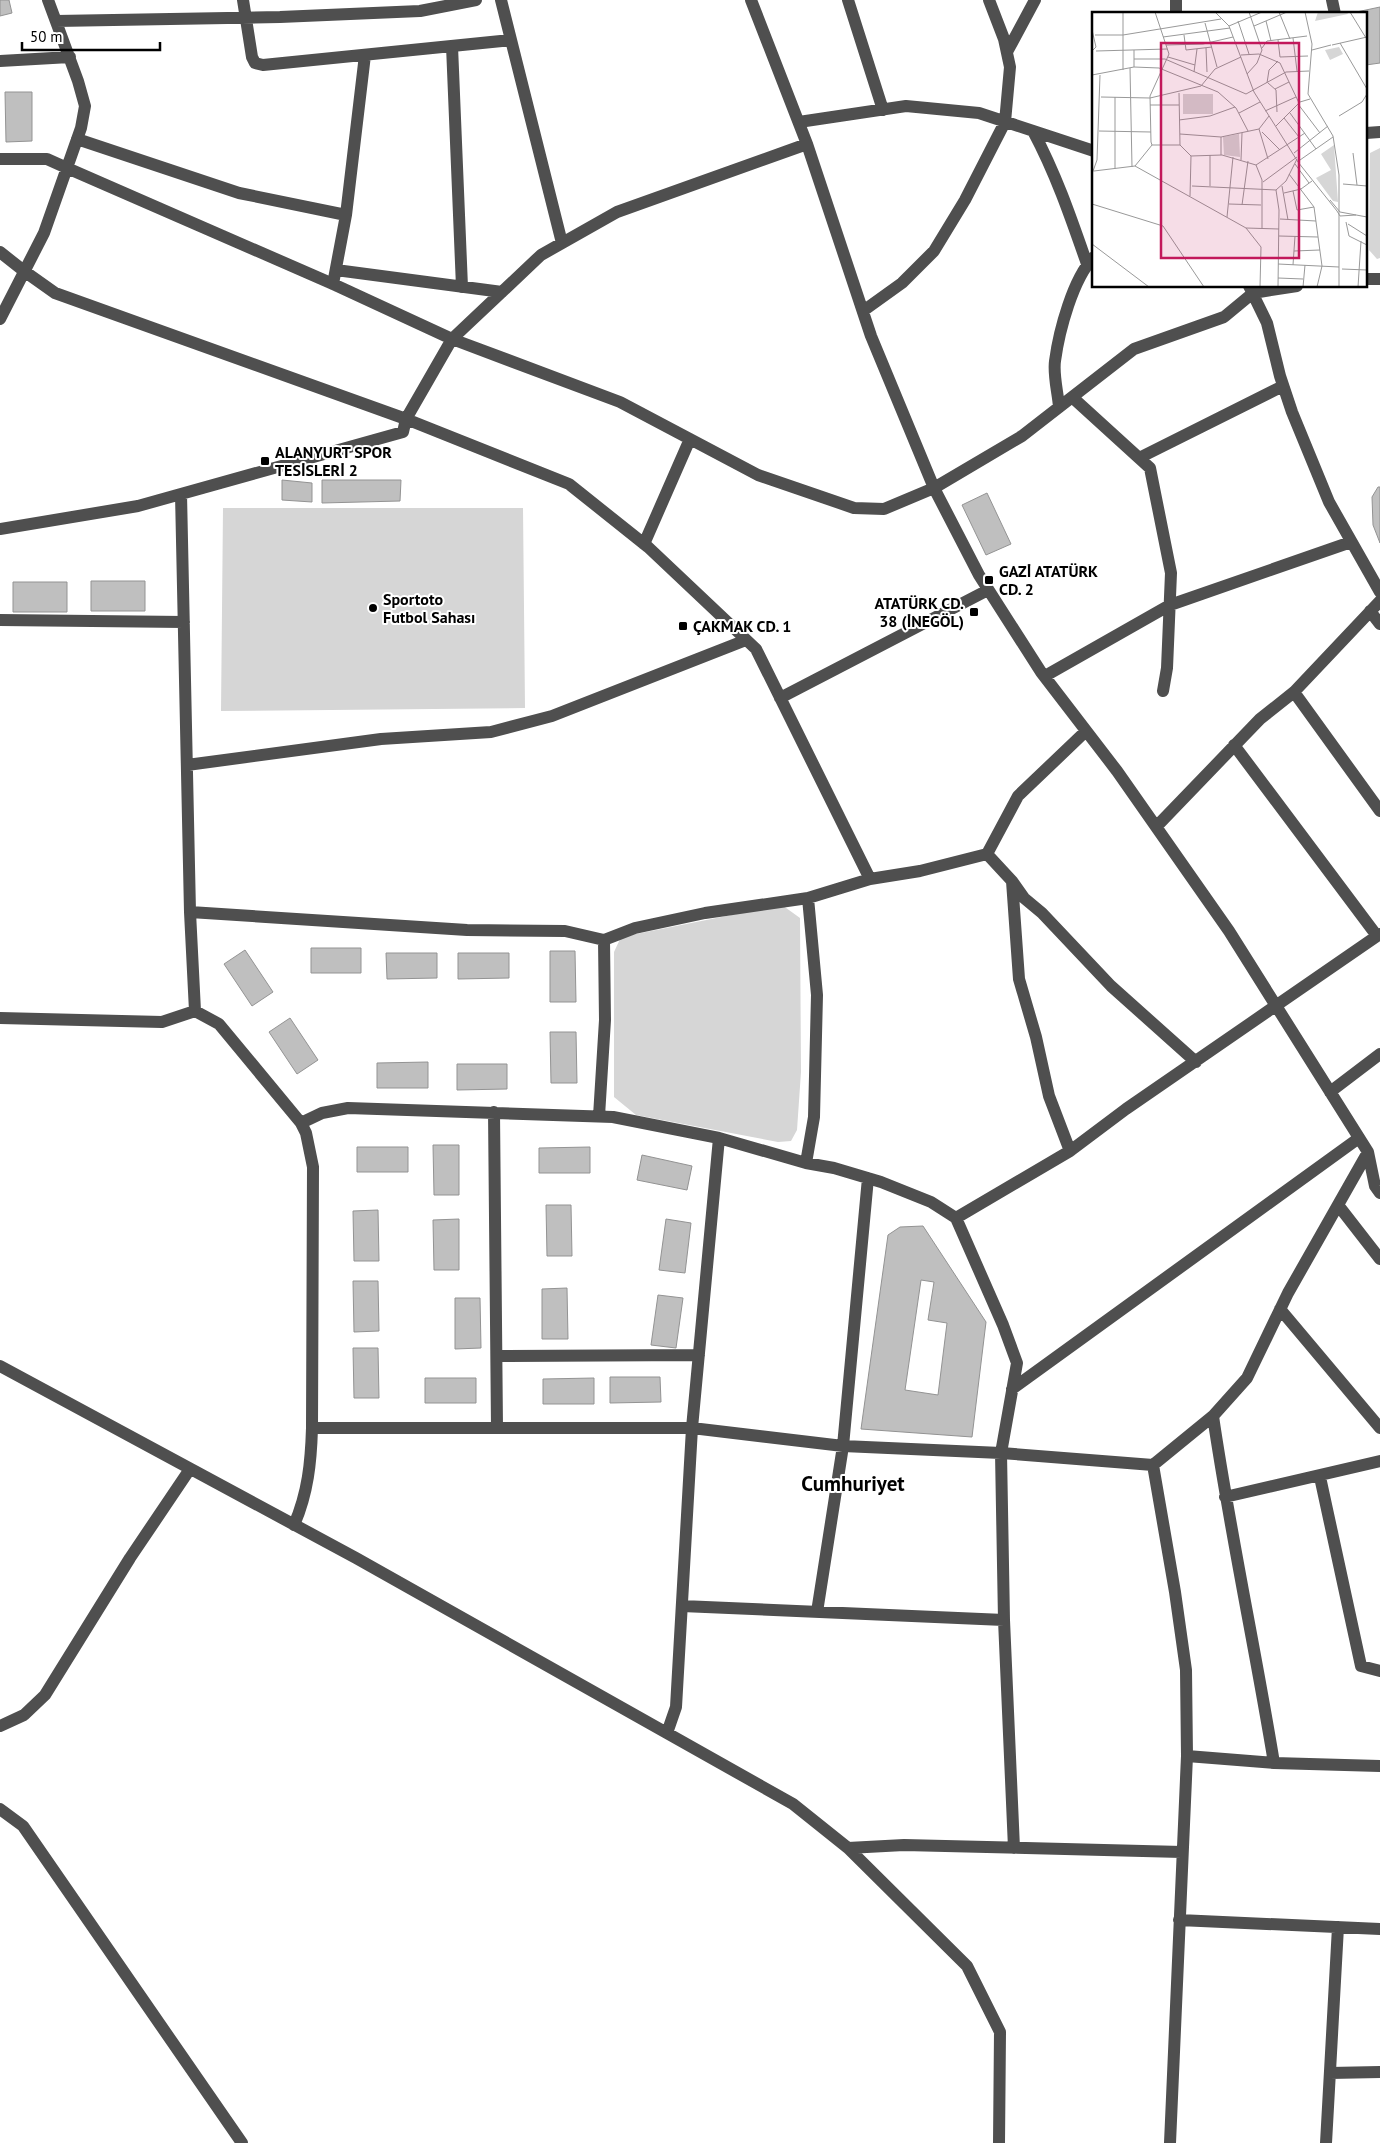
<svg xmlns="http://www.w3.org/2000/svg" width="1380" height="2143" viewBox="0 0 1380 2143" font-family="'PT Sans',sans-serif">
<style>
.green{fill:#d6d6d6}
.building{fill:#bfbfbf;stroke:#939393;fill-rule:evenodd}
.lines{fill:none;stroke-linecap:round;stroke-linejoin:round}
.minor{stroke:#4f4f4f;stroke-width:12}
.poi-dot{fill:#000;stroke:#fff;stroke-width:2}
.labels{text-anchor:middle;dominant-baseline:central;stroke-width:4;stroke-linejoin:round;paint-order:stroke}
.poi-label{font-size:16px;font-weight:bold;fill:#000;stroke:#fff;text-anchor:start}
.district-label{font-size:21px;font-weight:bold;fill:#000;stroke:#fff}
.inset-road{fill:none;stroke:#999;stroke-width:1}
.view{fill:#c2185b;fill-opacity:0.15;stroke:#c2185b;stroke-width:2.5}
.inset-edge{fill:none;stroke:#000;stroke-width:2.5}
</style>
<rect width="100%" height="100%" fill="#fff"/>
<path class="green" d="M1380 148V258L1377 259 1369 250 1370 153Z
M223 508H523L525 708 221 711Z
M782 905 800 918 801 1072 797 1130 791 1141 778 1142 636 1115 614 1097V952L621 937Z"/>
<path class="building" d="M0 0H9L12 13 0 16Z
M1380 7V63L1366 65V14H1347Z
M5 92H32V141L6 142Z
M282 480 312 483V502L282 500Z
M322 480H401L400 501 322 503Z
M1378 487H1380V543L1373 525 1372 497Z
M987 493 1011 544 986 555 962 505Z
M91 581H145V611H91Z
M13 582H67V612H13Z
M311 948H361V973H311Z
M245 950 273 992 252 1006 224 964Z
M550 951H575L576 1002H550Z
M386 953H437V978L387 979Z
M458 953H509V978L458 979Z
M290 1018 318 1060 297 1074 269 1032Z
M550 1032H576L577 1083H551Z
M428 1062V1088H377V1063Z
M457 1064H507V1089L457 1090Z
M433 1145H459V1195H434Z
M357 1147H408V1172H357Z
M590 1147V1173H539V1148Z
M642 1155 692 1166 687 1190 637 1180Z
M546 1205H571L572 1256H547Z
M378 1210 379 1261H354L353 1211Z
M459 1219V1270H434L433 1220Z
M666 1219 691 1223 685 1273 659 1270Z
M923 1226 986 1322 972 1437 861 1429 888 1235 900 1227ZM921 1280 934 1282 928 1320 947 1323 938 1395 905 1390Z
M353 1281H378L379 1331 354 1332Z
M567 1288 568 1339H542V1289Z
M658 1295 683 1298 676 1348 651 1345Z
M455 1298H480L481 1348 455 1349Z
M353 1348H378L379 1398H354Z
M610 1377H660L661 1402 610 1403Z
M425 1378H476V1403H425Z
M594 1378V1404H543V1379Z"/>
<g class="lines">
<path class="minor" d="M243 0 252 57 255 63 263 65 511 40
M501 0 562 243
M751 0 807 144 871 336 934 488 979 575 1041 672 1117 771 1229 931 1368 1152 1375 1186 1380 1193
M848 0 883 110
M1176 0V14
M1332 0 1335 14
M56 21 280 17 420 11 476 0
M452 46 462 287
M1007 52 1035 0
M0 61 70 57
M799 122 906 106 979 113 1094 151
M1033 131C1056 174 1071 218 1087 264
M1366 133 1380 132
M77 139 239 193 346 215
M0 159H47L67 168 333 284 452 339 620 402 758 475 854 508 884 509 934 488 1022 436 1134 349 1224 317 1253 293 1297 286
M0 252 24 271 55 293 406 419 569 484 648 547 756 649 870 879
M336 270 502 292
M1366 279H1380
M333 284 346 215 365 55
M1249 286 1267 323 1280 376 1292 412 1329 502 1380 592
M863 311 902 283 934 251 965 200 1005 122 1010 67 1004 39 989 0
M0 319 44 233 81 128 85 106 78 81 48 0
M1072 397 1150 468 1171 573 1167 668 1163 691
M1059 407C1058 393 1053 375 1055 361 1059 331 1073 278 1094 257
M1141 457 1283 386
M181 494 190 912 195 1011
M0 529 138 506 403 432 406 419 452 339 541 255 617 212 807 144
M644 544 690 439
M1370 611 1380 624
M0 620 184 622
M1045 676 1170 605 1351 542
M1294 692 1380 811
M780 698 988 590
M1234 745 1377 936
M187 765 381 739 491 732 552 716 746 640
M1156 827 1260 719 1294 692 1380 601
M987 854 1012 881 1019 979 1036 1037 1049 1096 1070 1151
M1012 881 1024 898 1042 913 1111 986 1196 1062
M190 912 467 930 565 931 604 940
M0 1018 162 1022 195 1011 219 1024 301 1123 306 1133 313 1167 312 1428C311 1462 308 1493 294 1525
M1330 1092 1380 1054
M494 1112 497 1427
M599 1116 605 1020 604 940 635 928 705 913 808 898 870 879 920 871 987 854 1018 796 1086 731
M301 1123 322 1113 348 1108 613 1117 719 1138 806 1163 834 1168 881 1182 931 1202 956 1218 1003 1325 1017 1363 1001 1453 1004 1620 1014 1848
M806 1163 814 1117 817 995 808 898
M1338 1205 1380 1259
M956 1218 1070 1151 1126 1109 1380 934
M1280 1309 1380 1428
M498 1356 699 1355
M0 1366 356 1558 793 1804 848 1848 967 1966 1000 2032 999 2143
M1012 1389 1359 1138
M1213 1416C1230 1532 1255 1647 1274 1763
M312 1428H692L843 1446 1001 1453 1153 1465 1213 1416 1247 1378 1288 1293 1368 1152
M1153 1465 1175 1592 1186 1670 1187 1756 1170 2143
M1320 1477 1361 1666 1380 1671
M1225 1497 1380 1461
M682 1606 1004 1620
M817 1612 843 1446 868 1178
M0 1726 24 1715 45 1695 130 1558 190 1469
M667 1733 676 1707 692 1428 719 1138
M1187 1756 1274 1763 1380 1766
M0 1809 23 1826 242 2143
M848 1848 904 1845 1182 1852
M1179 1920 1380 1929
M1330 2073 1380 2072
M1326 2143 1338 1927"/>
</g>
<g class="poi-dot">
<rect x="260" y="456" width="10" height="10" rx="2.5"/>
<rect x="984" y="575" width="10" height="10" rx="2.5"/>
<circle cx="373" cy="608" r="5"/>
<rect x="969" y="607" width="10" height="10" rx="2.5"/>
<rect x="678" y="621" width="10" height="10" rx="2.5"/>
</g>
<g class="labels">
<g class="poi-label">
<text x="275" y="452">ALANYURT SPOR<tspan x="275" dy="18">TESİSLERİ 2</tspan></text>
<text x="999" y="571">GAZİ ATATÜRK<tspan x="999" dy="18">CD. 2</tspan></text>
<text x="383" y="599">Sportoto<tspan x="383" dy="18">Futbol Sahası</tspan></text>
<text x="964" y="603" text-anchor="end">ATATÜRK CD.<tspan x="964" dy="18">38 (İNEGÖL)</tspan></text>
<text x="693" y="626">ÇAKMAK CD. 1</text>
</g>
<g class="district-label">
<text x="853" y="1483">Cumhuriyet</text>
</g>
</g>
<g transform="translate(1092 12)">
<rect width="275" height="275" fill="#fff"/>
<path d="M226 0H255L256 2 223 9ZM247 35 251 42 238 48 233 38ZM91 82H121V102H91ZM147 122 148 145 132 143 131 125ZM242 133 246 190 241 189 224 166 239 158 229 142Z" fill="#d6d6d6"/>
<path class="inset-road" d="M63 0 77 42 58 84 59 130 60 133H88L99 144 98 184M123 0 137 14M170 0 137 14 162 80 206 150 245 199 248 204 264 203M187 0 198 27M213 0 220 32 216 82 241 124 247 163V275M258 0 274 26M146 9 157 42M174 9 179 29M113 11 125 55M162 14 195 0M0 18 4 35 0 39M3 23H31L129 7M92 23 94 38 120 35M71 25 138 16M201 26 205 59M186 28 188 45M248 31 275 77M74 33 111 32 141 25M240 33 275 25M114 36 115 60M170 36 175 29 215 24M220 38 239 33M4 39 75 37M149 43 167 42 188 51 207 91M76 45 103 53M188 45 216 44M42 47H73L154 82 194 60 217 59M42 55V38M38 56 40 155M31 58V0M102 60 105 37M155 62 165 51 170 38 157 0M0 63 42 55 67 56 126 80 144 96 156 119M175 71 177 58 186 49M176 71 184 78 185 100M183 77 197 70M87 81 88 133M9 85 58 86 109 74 123 57 149 45M206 92 228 121M58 93H87M173 99 204 85M147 101 168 90M198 101 224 137M247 104 270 90 275 82M192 106 207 125M87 108 118 104 143 95M184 114 208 90 218 87M167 117 176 147M7 119 59 120M170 120 188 138M88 122 129 125M202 141 236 114M261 141 265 173M118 143V174M129 143V125L167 117 177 104M99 144 130 143 164 153 170 168V216M149 148 150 121M208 148 241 125M203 152 217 171M164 153 213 121M43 154 154 216 169 235 168 275M23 157V85M2 159 43 154 60 133M0 162 5 148 8 63M197 162 222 195 230 254 225 275M171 170 205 145M251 172 275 174M100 174 184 178 194 169 205 147M190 174 196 208M184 178 187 198 186 275M201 179 205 198 222 195M192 181 209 177 220 169M238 188 248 200 275 205M0 192 71 214 112 275M137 192 169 193M150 193 156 149M135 205 141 145M188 207 224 209M254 210 257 224 275 233M256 212 275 224M154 216 187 217M187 224 226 225M0 232 57 275M202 239 228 238M186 252 247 255M201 253 203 224M250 257 275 258M186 266 211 267M211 275 213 253M266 275 269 229"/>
<path class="view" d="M69 31H207V246H69Z"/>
<rect width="275" height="275" class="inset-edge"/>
</g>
<path d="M22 42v8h138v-8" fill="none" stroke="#000000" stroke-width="2.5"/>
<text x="30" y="42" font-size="15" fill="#000000" stroke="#ffffff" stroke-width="4" paint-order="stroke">50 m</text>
</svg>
